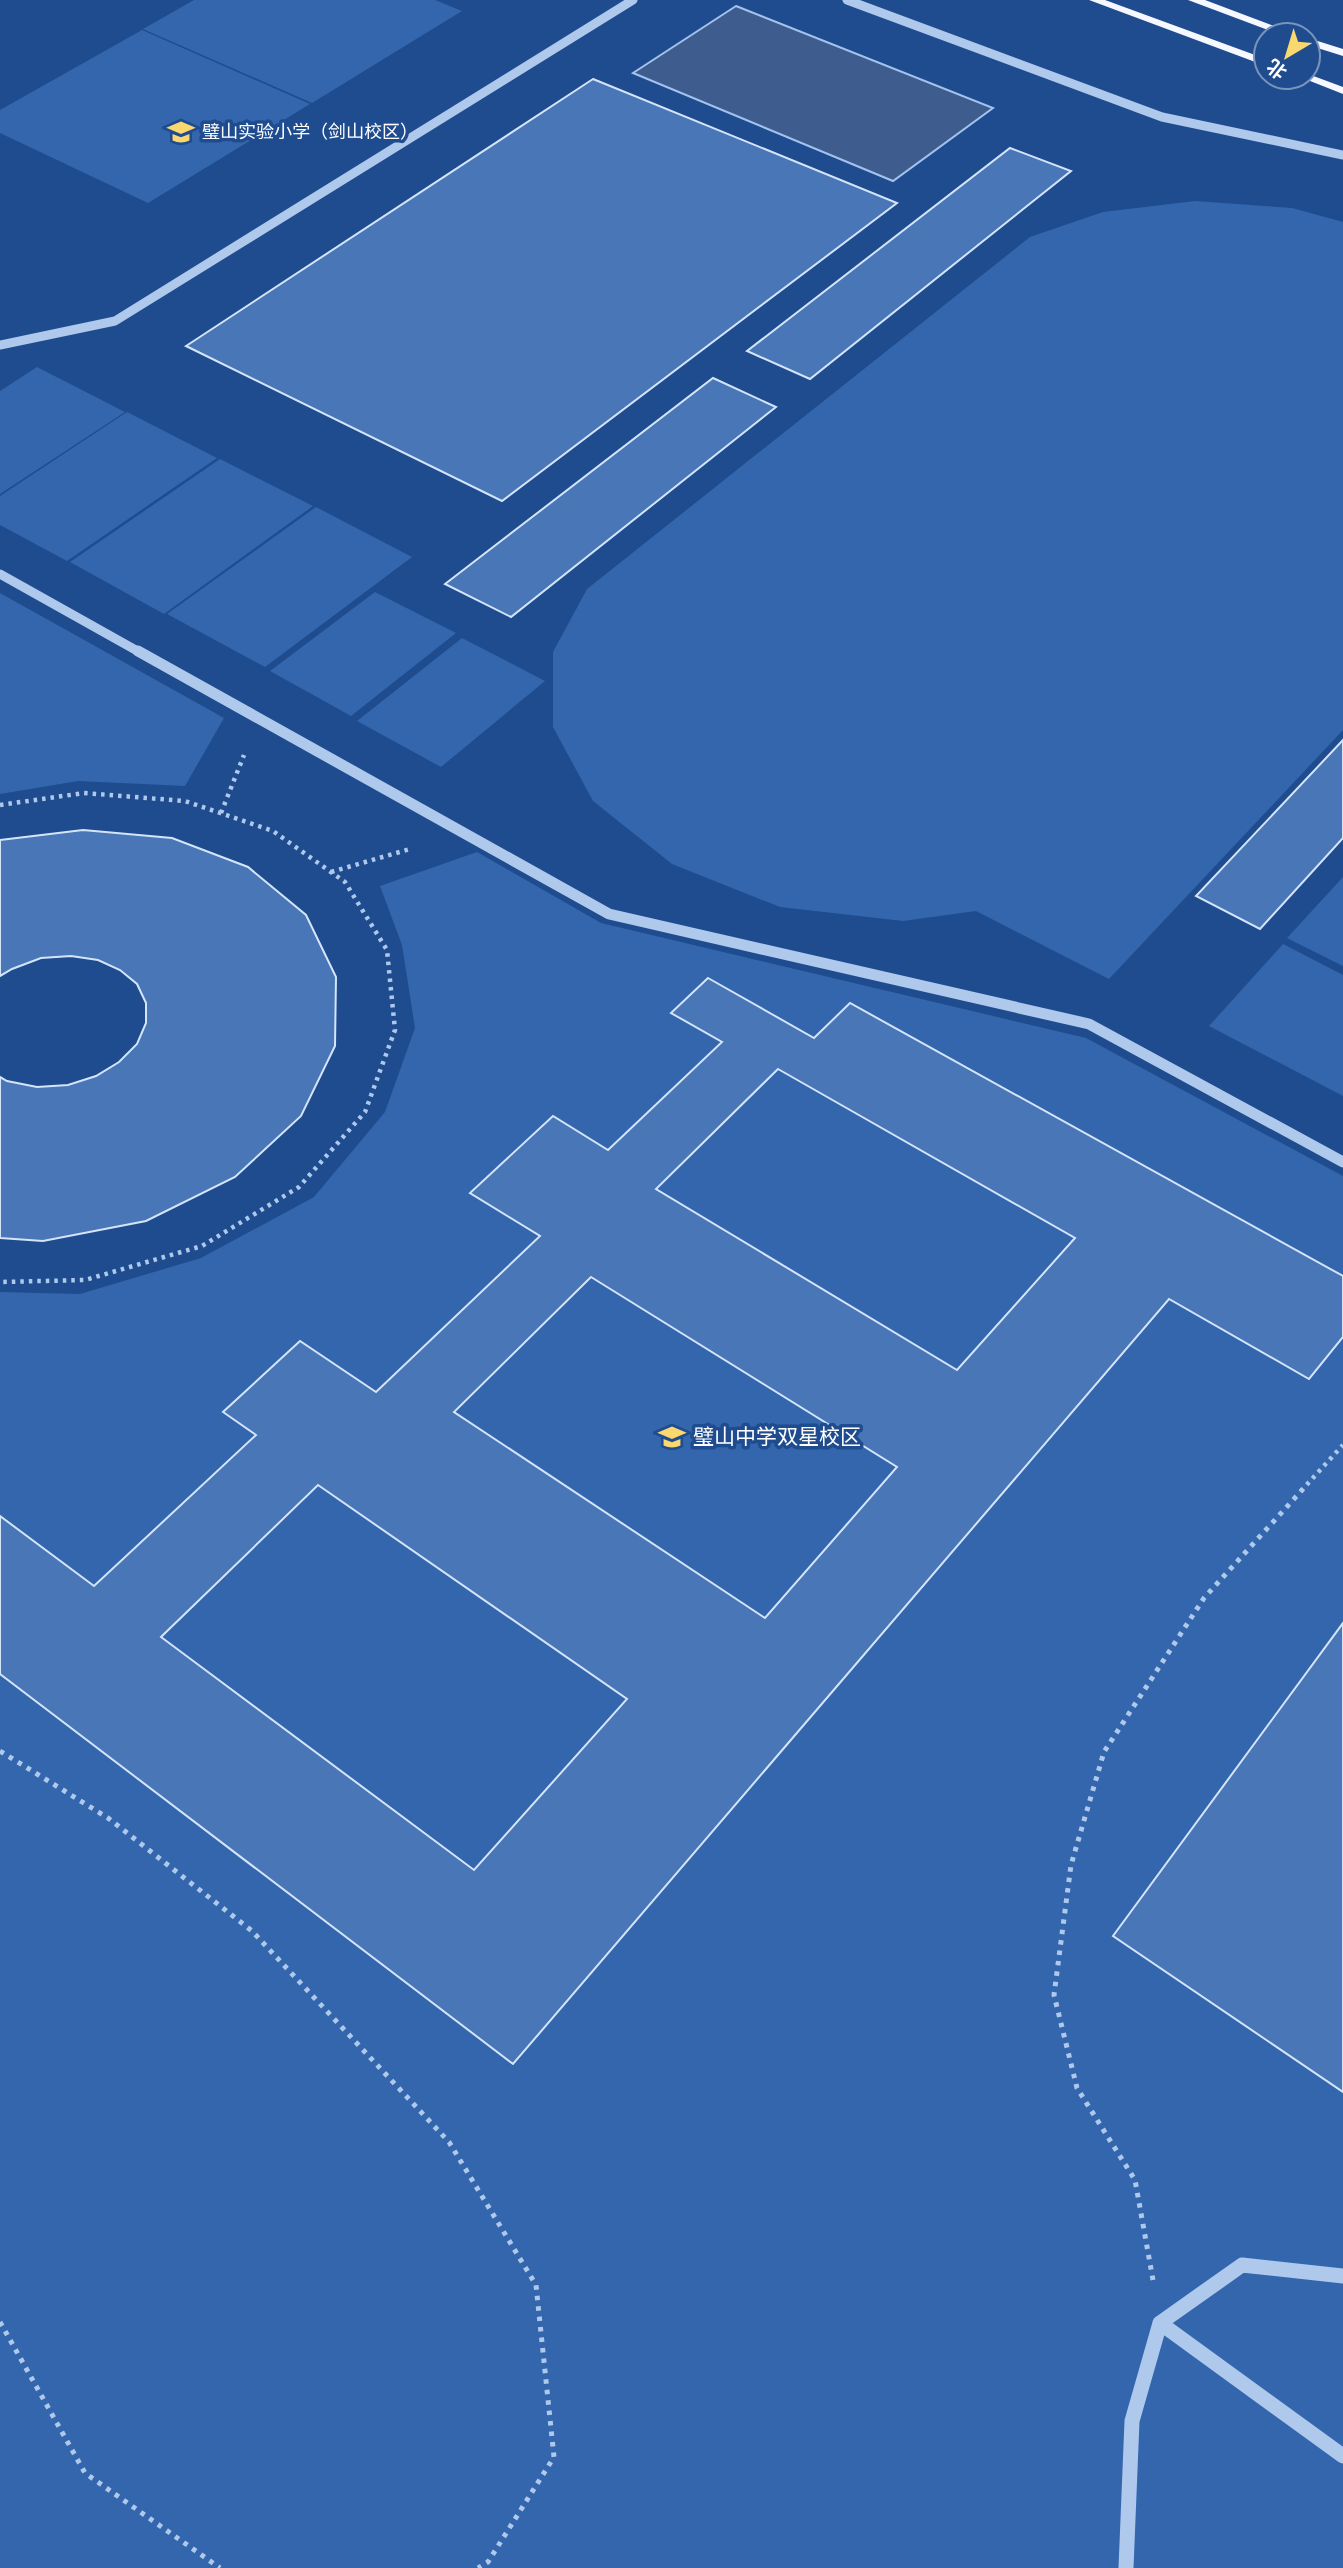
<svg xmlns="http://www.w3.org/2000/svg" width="1343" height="2568" viewBox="0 0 1343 2568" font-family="'Nunito Sans','Noto Sans SC',sans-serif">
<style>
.green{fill:#3366ad}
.water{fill:#3e5d8e;stroke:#a3c3ee;stroke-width:2}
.building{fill:#4876b7;stroke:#d4e4f9;stroke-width:2;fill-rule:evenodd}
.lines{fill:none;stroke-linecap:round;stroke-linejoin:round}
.path-far1{stroke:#afc9ed;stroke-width:4.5;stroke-dasharray:3.5 5;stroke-linecap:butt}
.path{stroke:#afc9ed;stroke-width:5;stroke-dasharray:4.5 6;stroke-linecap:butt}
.minor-far2{stroke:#afc9ed;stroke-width:9}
.minor-far1{stroke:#afc9ed;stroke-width:11}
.minor{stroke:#afc9ed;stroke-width:15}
.major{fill:#f5f8ff;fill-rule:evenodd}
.labels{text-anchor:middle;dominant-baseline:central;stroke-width:7;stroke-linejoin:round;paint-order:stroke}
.far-poi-label{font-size:18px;fill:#fff;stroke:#1f4c8f;text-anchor:start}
.poi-label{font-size:21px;fill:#fff;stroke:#1f4c8f;text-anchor:start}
</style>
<rect width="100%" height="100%" fill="#1f4c8f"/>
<path class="green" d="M194 0H435L462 11 312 103 143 29Z
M142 30 310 104 148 203 0 133V110Z
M1195 201 1292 208 1343 222V730L1109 979 976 911 903 921 780 907 672 864 593 801 553 727V652L587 589 1030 237 1103 212Z
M37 367 125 412 0 494V391Z
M127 412 217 458 67 561 0 525V496Z
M220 459 313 506 164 614 70 562Z
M316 507 412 557 265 667 167 614Z
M375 592 456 633 351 716 270 671Z
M0 593 224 718 185 786 78 781 0 794Z
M462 638 545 681 441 767 357 721Z
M477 852 601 923 1086 1038 1343 1176V2568H0V1292L80 1294 201 1258 314 1197 385 1112 415 1028 402 945 380 886Z
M1343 877V966L1287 938Z
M1283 944 1343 975V1096L1209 1026Z"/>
<path class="water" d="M736 6 993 108 893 181 633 73Z"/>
<path class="building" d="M593 79 897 203 502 501 186 346Z
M1010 148 1071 171 810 379 747 351Z
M713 378 776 407 511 617 445 584Z
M1343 740V838L1260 929 1196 896Z
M83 830 172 838 248 867 306 915 336 977 335 1046 301 1116 235 1177 146 1221 43 1241 0 1238V1077L7 1081 37 1087 68 1085 96 1076 119 1062 137 1044 146 1023V1003L137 984 120 970 98 960 71 956 41 958 12 969 0 976V840Z
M708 978 814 1038 850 1003 1343 1276V1337L1309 1379 1169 1299 513 2064 0 1674V1516L94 1586 256 1435 223 1412 300 1341 376 1392 540 1236 470 1193 553 1116 608 1150 722 1042 671 1013ZM778 1069 1075 1238 957 1370 656 1189ZM591 1277 897 1467 765 1618 454 1412ZM318 1485 627 1699 474 1870 161 1637Z
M1343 1623V2092L1113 1936Z"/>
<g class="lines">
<path class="path-far1" d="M0 805 84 793 185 801 273 831 345 882 387 950 395 1030 365 1112 299 1187 202 1246 85 1280 0 1282
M221 813 244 755
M331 872 410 849
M1301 1491 1343 1445"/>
<path class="path" d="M0 1751 108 1818 252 1931 449 2142 536 2285 554 2457 488 2562 478 2568
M1153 2280 1135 2180 1077 2088 1054 1995 1071 1865 1104 1752 1204 1598 1303 1489
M0 2322 85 2473 220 2568"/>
<path class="minor-far2" d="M847 0 1162 117 1343 155
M0 345 115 321 633 0
M0 574 141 653"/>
<path class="minor-far1" d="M138 651 609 914 1089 1024 1343 1162"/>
<path class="minor" d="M1160 2323 1343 2456
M1126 2568 1132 2421 1160 2323 1242 2265 1343 2276"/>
<path class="major" d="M1089 0H1105L1266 59V66Z
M1188 0H1205L1298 35H1281Z
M1308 38 1343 49V56L1308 45Z
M1308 74 1343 87V94L1300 77H1308Z"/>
</g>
<defs>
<symbol id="school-bare" viewBox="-9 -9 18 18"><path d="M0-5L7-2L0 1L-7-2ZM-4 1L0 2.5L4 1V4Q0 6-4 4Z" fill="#fbd76f" stroke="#1f4c8f" stroke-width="2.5" paint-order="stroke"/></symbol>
</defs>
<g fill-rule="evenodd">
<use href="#school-bare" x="162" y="113" width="38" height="38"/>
<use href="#school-bare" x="653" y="1418" width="38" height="38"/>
</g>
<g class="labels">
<g class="far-poi-label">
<text x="202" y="132">璧山实验小学（剑山校区）</text>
</g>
<g class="poi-label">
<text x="693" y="1437">璧山中学双星校区</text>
</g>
</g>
<g transform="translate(1287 56) rotate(218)"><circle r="33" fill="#1f4c8f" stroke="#7994bc" stroke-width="2"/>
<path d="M0-5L12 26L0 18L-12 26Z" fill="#fbd76f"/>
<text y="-10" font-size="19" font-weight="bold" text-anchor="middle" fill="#ffffff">北</text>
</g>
</svg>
